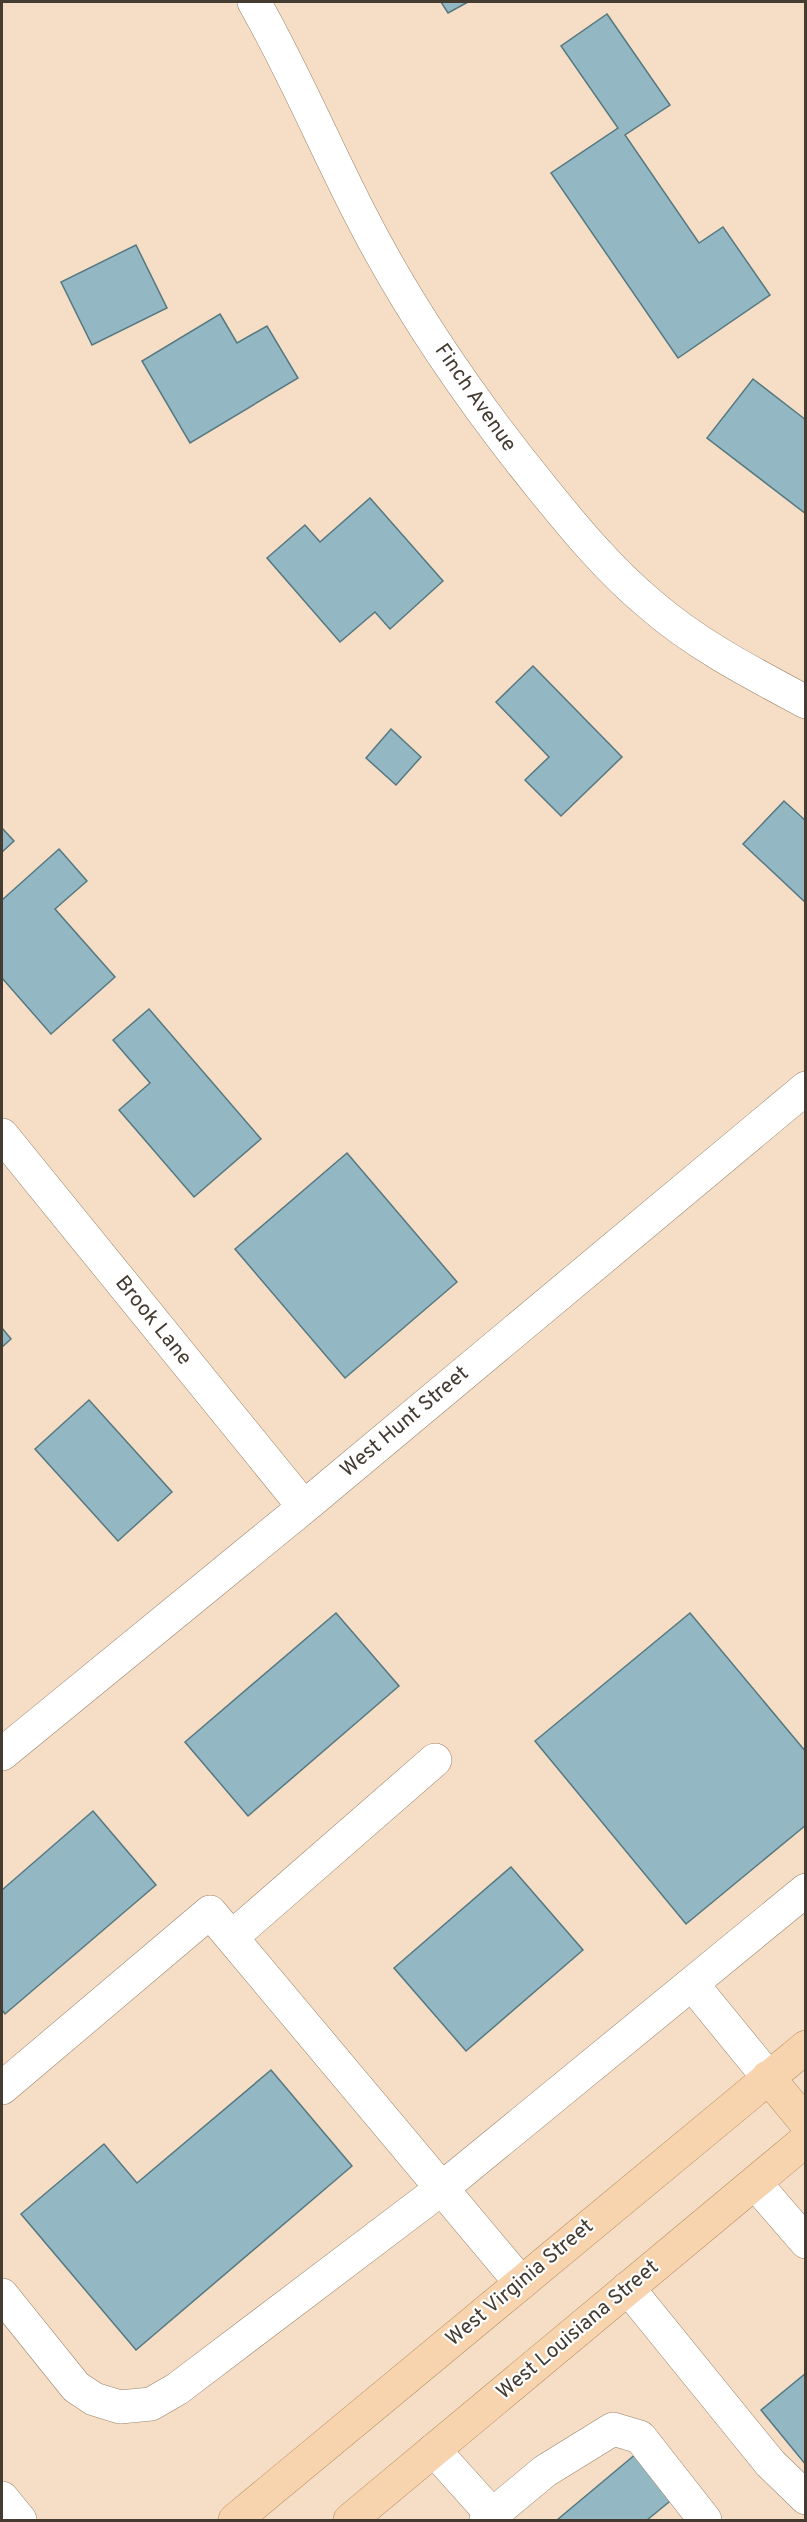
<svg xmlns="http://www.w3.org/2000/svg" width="807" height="2522" viewBox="0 0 807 2522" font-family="Overpass,sans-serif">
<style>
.building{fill:#94b8c3;stroke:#557881;stroke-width:1.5}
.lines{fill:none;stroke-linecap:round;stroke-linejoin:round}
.minor-casing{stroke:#98836c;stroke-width:34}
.major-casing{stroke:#b48c5e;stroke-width:34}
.minor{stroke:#fff;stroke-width:33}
.major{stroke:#f7d4ad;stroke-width:33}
.labels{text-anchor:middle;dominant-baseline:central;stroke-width:4.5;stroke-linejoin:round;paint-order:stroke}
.street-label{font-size:21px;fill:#443b31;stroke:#fff}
</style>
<rect width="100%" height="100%" fill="#f5dec5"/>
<path class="building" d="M441 2H468L448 13Z
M607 14 670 105 625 135 699 243 723 227 770 295 678 358 551 173 618 128 561 46Z
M136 245 167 308 92 345 61 282Z
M220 314 237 343 267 326 298 378 190 443 142 361Z
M753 379 806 420V514L707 438Z
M370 498 443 581 390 629 375 612 340 642 267 558 305 525 320 542Z
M533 666 622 757 561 816 525 780 549 757 496 702Z
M391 729 421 757 396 785 366 758Z
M784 801 806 821V903L743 844Z
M2 828 14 841 2 852Z
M59 849 87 881 55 909 115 977 51 1034 2 978V900Z
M149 1009 261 1139 194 1197 119 1110 150 1083 113 1040Z
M347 1153 457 1282 345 1378 235 1249Z
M2 1328 11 1339 2 1347Z
M89 1400 172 1492 118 1541 35 1449Z
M336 1613 399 1686 248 1816 185 1742Z
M690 1613 806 1752V1825L686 1924 535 1741Z
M93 1811 156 1885 5 2014 2 2010V1890Z
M511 1867 583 1950 466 2051 394 1968Z
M271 2070 352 2166 136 2350 21 2214 104 2144 137 2183Z
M806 2373V2465L761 2410Z
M637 2453 674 2498 647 2520H557Z"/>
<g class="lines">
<defs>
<path id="minor" d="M254 2C293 70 324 144 360 214 410 312 473 403 542 488 575 529 610 571 651 605 697 645 752 673 806 702
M2 1135 304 1507
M2 1754 304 1507 806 1088
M232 1937 435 1760
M692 1984 768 2077
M2 2088 210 1912 521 2283
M755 2183 806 2242
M628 2288 770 2463 806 2498
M2 2295 76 2387 94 2399 120 2407 151 2404 177 2389 441 2189 806 1890
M434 2450 497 2520
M2 2498 20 2520
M486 2520 545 2471 613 2429 640 2437 705 2520"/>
<path id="major" d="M768 2077 806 2123
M235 2520 806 2047
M350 2520 806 2140"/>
</defs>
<use href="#minor" class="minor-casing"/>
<use href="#major" class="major-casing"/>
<use href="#minor" class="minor"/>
<use href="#major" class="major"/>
</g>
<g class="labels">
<g class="street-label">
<text transform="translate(475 398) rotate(55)">Finch Avenue</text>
<text transform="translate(153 1321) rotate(51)">Brook Lane</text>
<text transform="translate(405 1422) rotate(-40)">West Hunt Street</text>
<text transform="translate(520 2283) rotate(-40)">West Virginia Street</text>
<text transform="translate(578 2330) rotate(-40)">West Louisiana Street</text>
</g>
</g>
<rect width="807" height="2522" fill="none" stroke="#443b31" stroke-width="6"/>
</svg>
